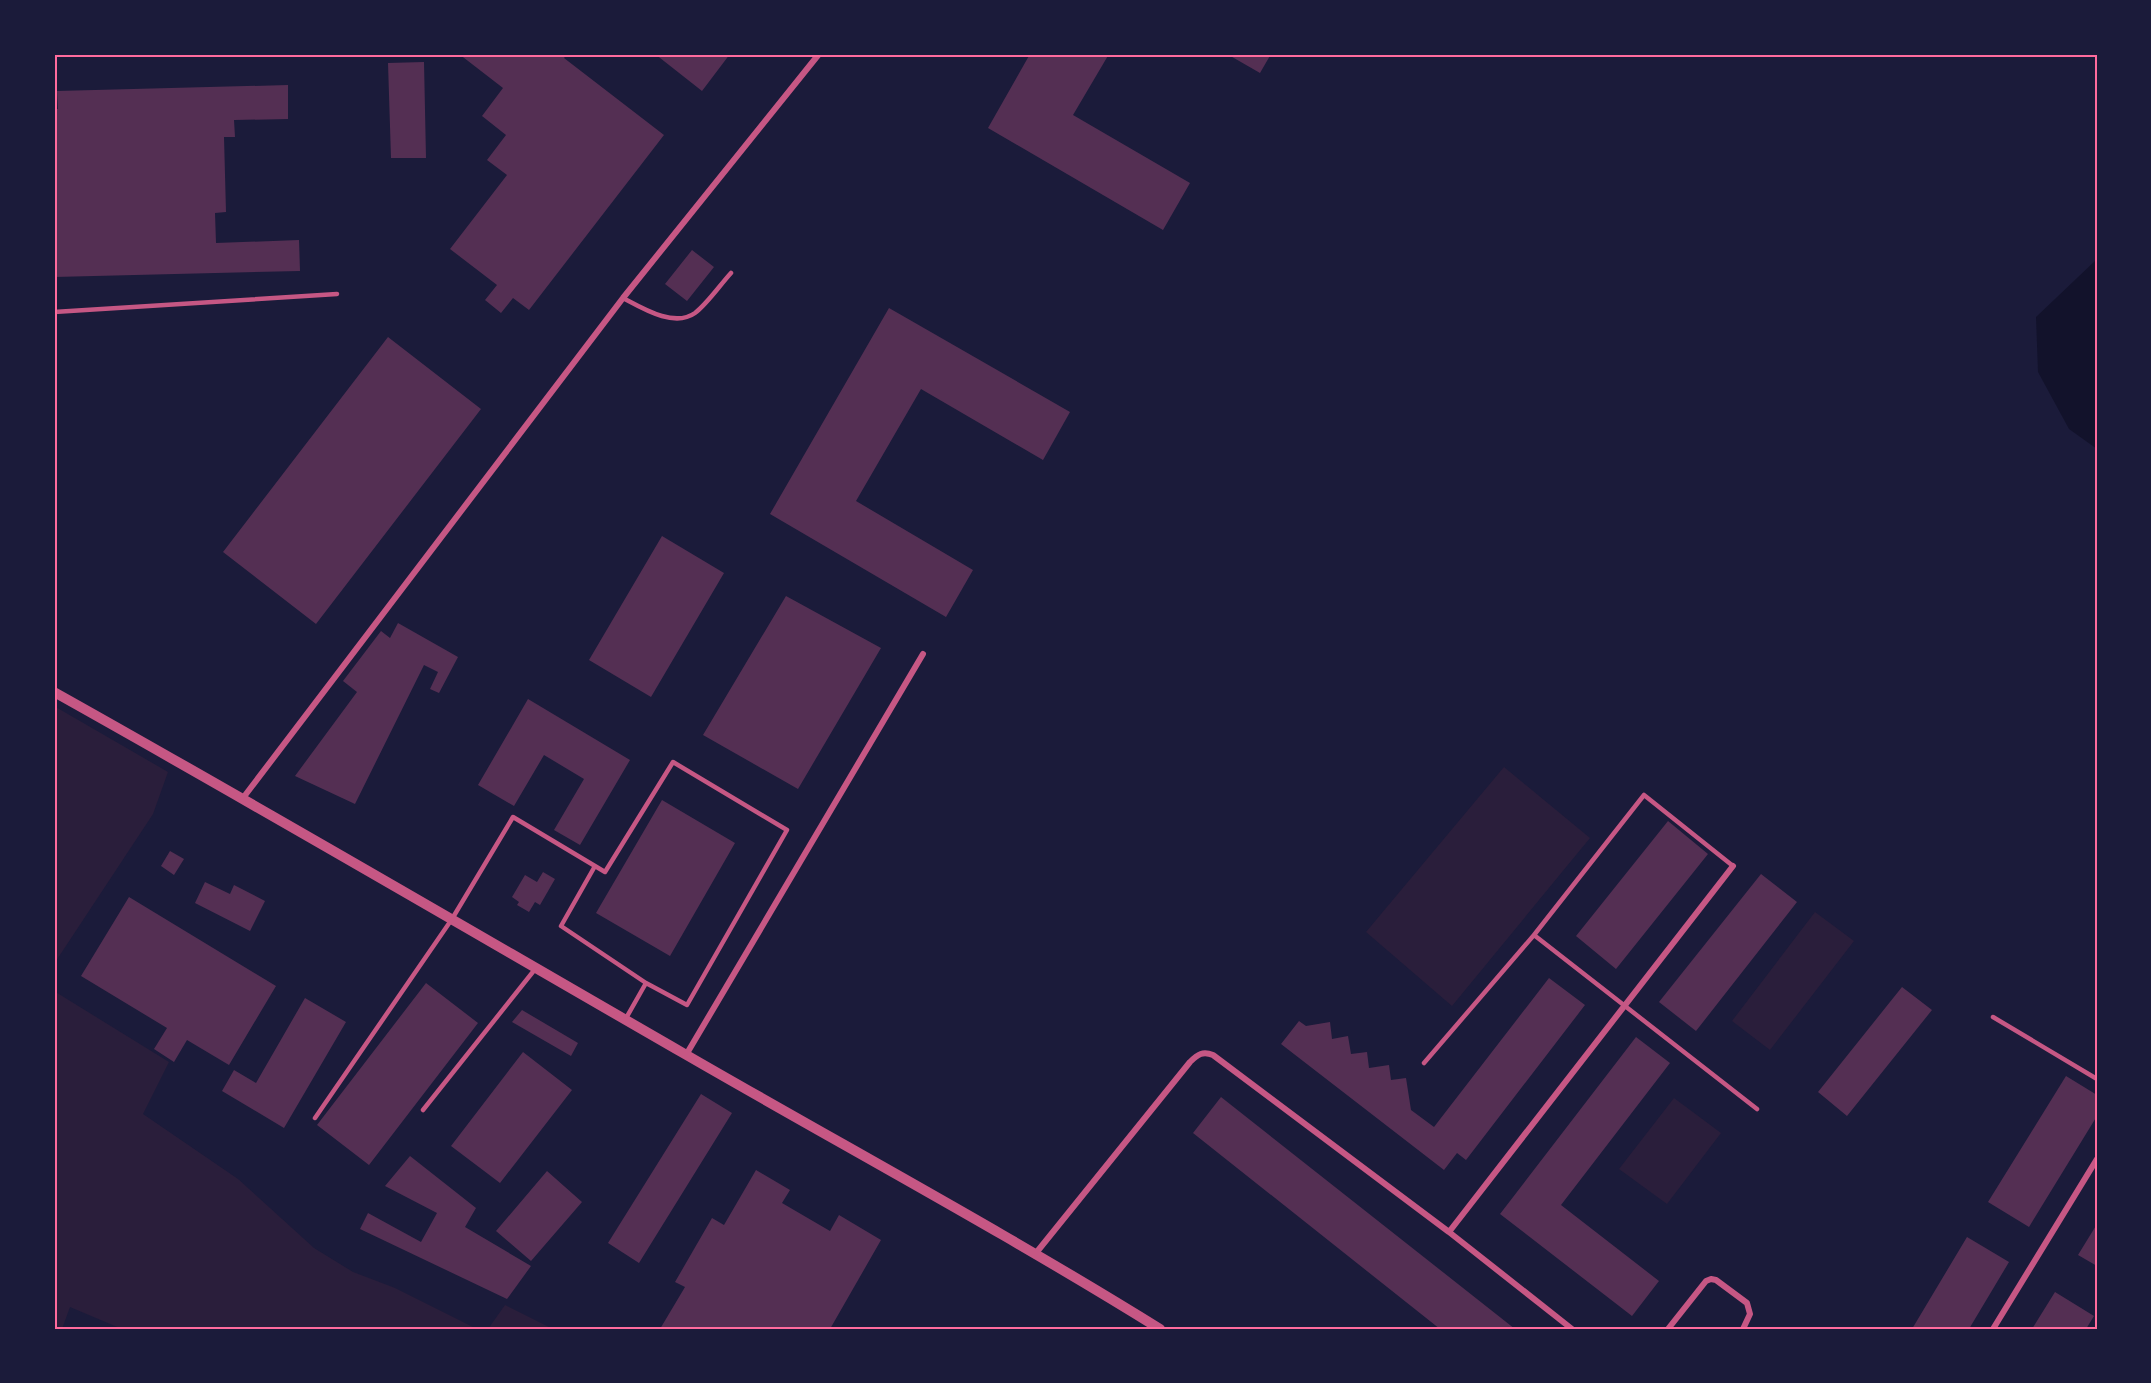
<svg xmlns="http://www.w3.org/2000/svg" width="2151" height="1383" viewBox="0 0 2151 1383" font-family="'PT Sans Narrow',sans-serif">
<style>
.green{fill:#2a1e3b}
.water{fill:#12122b}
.building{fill:#542f53}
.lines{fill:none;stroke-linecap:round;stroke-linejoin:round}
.service{stroke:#c65784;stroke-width:4.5}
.minor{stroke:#c65784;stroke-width:6}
.tertiary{stroke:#c65784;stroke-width:10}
.neatline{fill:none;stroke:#ff6b9d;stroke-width:2}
</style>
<rect width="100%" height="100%" fill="#1b1b3a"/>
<path class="green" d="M54 706 168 772 153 814 54 964Z
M1504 767 1590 838 1452 1006 1366 932Z
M1815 912 1854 941 1770 1050 1732 1021Z
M54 991 169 1062 143 1114 238 1179 314 1248 353 1272 395 1288 477 1329H122L70 1307 62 1329H54Z
M1674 1098 1721 1133 1667 1204 1619 1169Z
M505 1305 553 1329H488Z"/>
<path class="water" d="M2097 259V449L2069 429 2038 372 2036 317Z"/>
<path class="building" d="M459 54H567L564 58 664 135 529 310 513 298 501 313 485 300 497 285 450 249 507 175 487 160 506 135 482 116 503 88Z
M655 54H730L702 91Z
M1030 54H1109L1073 115 1190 183 1163 230 988 128Z
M1227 54H1271L1260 73Z
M424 62 426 158H391L388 63Z
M288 85V119L234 120 235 137H224L226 212 215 213 216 243 299 240 300 271 54 277V109H58L57 91Z
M692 250 714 267 687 301 665 284Z
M889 308 1070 412 1043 460 921 389 856 501 973 570 946 617 770 514Z
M388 337 481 409 316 624 223 552Z
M662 536 724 573 651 697 589 660Z
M786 596 881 648 798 789 703 735Z
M398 623 458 657 439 693 430 689 438 672 424 665 355 804 295 776 357 692 343 681 381 631 390 638Z
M528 699 630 760 580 845 554 830 584 779 544 755 514 806 478 785Z
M662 800 735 843 670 956 596 913Z
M1668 821 1708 854 1616 969 1576 936Z
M170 851 184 859 174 875 161 866Z
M543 872 555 879 540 905 535 902 529 912 517 905 519 902 512 897 525 875 537 882Z
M1761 874 1797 902 1696 1031 1659 1002Z
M205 882 230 894 234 885 265 901 250 931 195 903Z
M129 897 276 986 229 1065 187 1040 174 1062 154 1049 167 1028 81 976Z
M1549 978 1585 1005 1466 1160 1457 1153 1444 1170 1281 1044 1299 1021 1306 1026 1330 1022 1332 1039 1348 1036 1351 1054 1367 1052 1369 1068 1389 1065 1391 1080 1406 1078 1411 1110 1434 1127Z
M426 983 478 1023 369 1165 317 1125Z
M1902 987 1932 1010 1847 1116 1818 1092Z
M305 998 346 1022 284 1128 222 1091 234 1070 256 1083Z
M522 1010 578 1043 571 1056 512 1022Z
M1636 1037 1670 1063 1561 1205 1659 1281 1632 1316 1500 1214Z
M523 1052 572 1090 500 1183 451 1146Z
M2066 1076 2097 1095V1116L2029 1227 1988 1202Z
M701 1094 732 1113 639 1263 608 1243Z
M1221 1097 1515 1329H1440L1193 1133Z
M410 1156 476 1208 465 1227 531 1266 507 1299 360 1229 368 1213 421 1242 437 1213 385 1186Z
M756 1170 790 1190 782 1203 830 1231 839 1215 881 1240 830 1329H660L685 1287 675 1282 712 1218 724 1225Z
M547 1171 582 1202 531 1261 496 1231Z
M2097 1224V1266L2078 1255Z
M1967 1237 2009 1262 1969 1329H1912Z
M2055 1292 2094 1316 2086 1329H2032Z"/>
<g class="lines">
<path class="service" d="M623 298C642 308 674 328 695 313 707 304 720 285 731 273
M54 312 337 294
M595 866 561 926 646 983
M1534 935 1757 1109
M1993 1017 2097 1079
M1424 1063 1534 935 1644 795 1733 866
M423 1110 536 968
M315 1118 452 919 513 817 605 872 673 762 787 830 687 1005 646 983 625 1020"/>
<path class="minor" d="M243 798 623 298 819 54
M686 1055 923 654
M1449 1232 1733 866
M1036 1253 1190 1062C1198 1054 1203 1051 1213 1055L1449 1232 1572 1329
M1668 1329 1706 1281 1711 1279 1716 1280 1747 1303 1750 1314 1743 1329
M1993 1329 2097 1159"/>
<path class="tertiary" d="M54 692C265 810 473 932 683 1053 842 1145 1004 1232 1160 1329"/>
</g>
<rect width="2151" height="1383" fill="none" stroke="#1b1b3a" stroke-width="111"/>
<rect x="56" y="56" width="2040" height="1272" class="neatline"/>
</svg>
